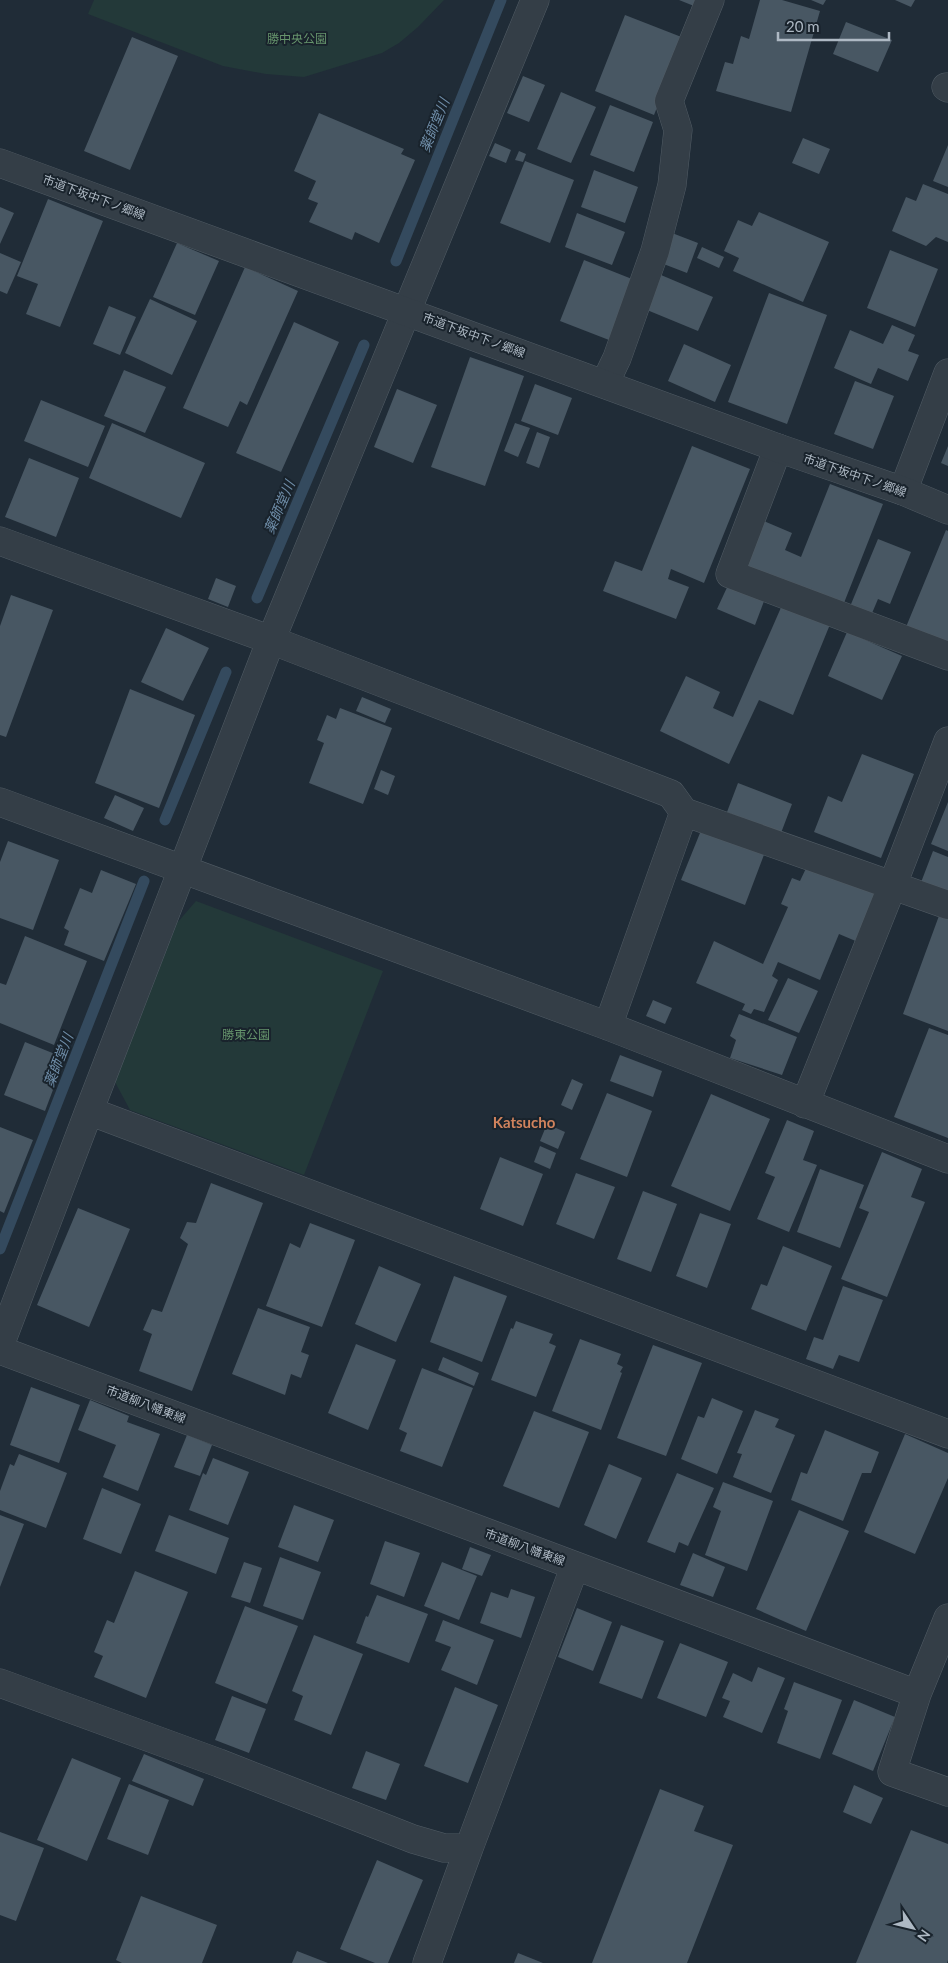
<svg xmlns="http://www.w3.org/2000/svg" width="948" height="1963" viewBox="0 0 948 1963" font-family="Lato,'Noto Sans JP',sans-serif">
<style>
.green{fill:#233939}
.lines{fill:none;stroke-linecap:round;stroke-linejoin:round}
.stream{stroke:#344a5e;stroke-width:11}
.building{fill:#485763}
.minor-casing{stroke:#515c65;stroke-width:29}
.tertiary-casing{stroke:#515c65;stroke-width:29}
.minor{stroke:#343e47;stroke-width:28}
.tertiary{stroke:#343e47;stroke-width:28}
.labels{text-anchor:middle;dominant-baseline:central;stroke-width:4;stroke-linejoin:round;paint-order:stroke}
.park-label{font-size:12px;fill:#66946c;stroke:#19232c}
.street-label{font-size:12px;fill:#aeb9c4;stroke:#19232c}
.water-label{font-size:14px;font-style:italic;fill:#6f8da8;stroke:#19232c}
.quarter-label{font-size:15px;font-weight:bold;fill:#d0835d;stroke:#19232c}
</style>
<rect width="100%" height="100%" fill="#202c37"/>
<path class="green" d="M94 0H444L418 27 399 43 382 53 304 77 266 74 223 66 88 14Z
M196 901 383 971 304 1175 130 1110 115 1082 177 923Z"/>
<g class="lines">
<path class="stream" d="M396 261 501 0
M257 598 364 345
M165 820 226 672
M0 1249 144 881"/>
</g>
<path class="building" d="M679 0H696L694 6Z
M760 0H782L820 11 791 112 716 91 725 62 733 64 741 36 749 39Z
M811 0H826L823 5Z
M895 0H915L911 7Z
M625 15 684 38 654 115 595 91Z
M846 22 892 40 878 72 833 54Z
M132 37 178 56 130 170 84 151Z
M523 76 545 85 529 122 507 113Z
M561 92 596 107 571 163 537 149Z
M610 105 653 122 634 172 590 155Z
M319 113 404 149 401 154 415 160 379 243 355 232 352 240 309 222 318 203 308 199 316 181 294 171Z
M803 138 830 149 819 174 792 163Z
M495 143 511 150 506 163 489 156Z
M948 145V187L933 181Z
M519 151 526 154 523 162 515 160Z
M525 161 574 180 550 243 500 223Z
M594 170 638 187 625 223 581 207Z
M923 184 948 194V242L936 237 926 246 892 231 906 197 916 201Z
M48 199 103 221 60 327 26 314 38 284 17 276Z
M0 207 14 213 0 244Z
M759 212 829 242 803 302 733 271 739 258 724 251 738 220 752 226Z
M577 213 625 232 612 265 565 247Z
M672 233 698 243 687 273 661 263Z
M177 243 219 261 195 315 153 297Z
M702 247 724 257 719 268 697 258Z
M890 250 938 269 915 327 867 308Z
M0 253 21 262 7 294 0 291Z
M584 260 632 279 609 340 560 321Z
M245 267 298 291 247 405 240 401 228 427 183 408Z
M661 275 713 297 698 331 647 310Z
M769 293 827 315 787 424 728 402Z
M150 299 197 321 172 375 125 353Z
M109 306 136 317 120 355 93 344Z
M294 322 339 342 281 472 236 453Z
M892 325 915 335 908 351 919 355 908 381 878 368 871 384 834 368 850 330 883 344Z
M684 344 731 365 715 402 668 381Z
M470 357 524 376 485 486 431 467Z
M124 370 166 387 145 433 104 416Z
M855 381 894 396 873 449 834 434Z
M535 384 572 398 558 435 521 421Z
M397 389 437 405 413 463 374 447Z
M41 400 105 426 88 467 24 441Z
M112 423 205 463 181 518 89 478Z
M515 423 530 428 518 457 504 451Z
M537 432 550 437 539 468 526 463Z
M692 446 750 469 704 583 671 569 668 579 689 587 676 619 603 591 615 561 642 571Z
M948 446V466L941 463Z
M29 458 79 478 56 537 5 517Z
M830 484 883 504 842 608 741 566 759 519 792 533 785 550 801 557Z
M946 530 948 531V644L906 627Z
M878 539 911 552 890 604 878 599 870 618 849 609Z
M216 578 236 586 228 607 208 599Z
M730 581 766 596 755 625 717 609Z
M11 595 53 610 6 737 0 735V626Z
M783 603 831 622 793 715 759 700 729 764 660 731 686 676 720 692 713 708 733 717Z
M166 628 209 648 183 701 141 682Z
M847 632 902 656 882 700 828 676Z
M130 689 195 715 159 808 95 783Z
M362 697 391 709 385 723 356 711Z
M340 708 392 728 363 804 309 783 324 743 317 740 327 715 336 719Z
M862 754 914 774 881 858 814 832 828 796 842 802Z
M381 770 395 776 388 795 374 789Z
M738 783 792 804 781 833 727 812Z
M115 795 144 808 133 831 104 818Z
M948 802V851L931 844Z
M702 828 765 852 745 905 681 880Z
M8 841 59 860 33 930 0 918V862Z
M933 851 948 857V896L920 885Z
M809 862 878 893 858 942 839 934 820 980 778 962 772 976 778 980 764 1012 754 1009 751 1014 742 1010 745 1004 696 983 714 941 763 964 788 907 781 904 792 878 800 881Z
M101 870 136 884 104 961 64 945 69 931 64 928 80 888 92 893Z
M940 913 948 915V1031L903 1014Z
M25 936 87 961 54 1045 0 1023V983L6 985Z
M788 978 818 991 799 1033 768 1020Z
M653 1000 672 1008 665 1024 646 1016Z
M739 1014 797 1037 782 1075 730 1058 736 1040 730 1036Z
M929 1028 948 1035V1138L894 1117Z
M25 1042 65 1058 45 1111 4 1095Z
M620 1055 662 1071 653 1097 610 1081Z
M572 1079 583 1084 572 1110 561 1105Z
M607 1093 652 1111 627 1177 580 1159Z
M711 1094 770 1119 730 1211 671 1186Z
M787 1120 814 1131 803 1160 817 1165 789 1232 757 1219 775 1177 765 1173Z
M547 1124 565 1132 558 1149 540 1141Z
M0 1127 33 1140 4 1213 0 1211Z
M540 1146 556 1153 550 1169 534 1162Z
M882 1152 922 1169 911 1197 925 1202 887 1297 841 1279 869 1212 859 1208Z
M500 1157 543 1174 523 1226 480 1209Z
M820 1169 864 1185 840 1248 797 1232Z
M576 1173 615 1187 594 1239 556 1224Z
M211 1183 263 1203 192 1391 139 1371 152 1334 143 1330 152 1309 162 1312 188 1244 180 1238 187 1222 196 1223Z
M643 1191 677 1204 651 1272 617 1259Z
M78 1208 130 1229 89 1327 37 1305Z
M700 1213 731 1224 707 1288 676 1276Z
M310 1223 355 1240 322 1327 266 1306 290 1243 300 1248Z
M783 1246 832 1266 806 1331 751 1309 761 1284 767 1286Z
M379 1266 421 1284 396 1342 355 1324Z
M454 1276 507 1296 482 1362 430 1342Z
M843 1286 883 1300 859 1362 839 1355 833 1369 806 1359 814 1337 823 1340Z
M258 1308 310 1327 301 1352 309 1355 301 1378 291 1374 285 1395 232 1374Z
M516 1321 553 1334 549 1343 556 1346 536 1397 491 1380 511 1328 513 1329Z
M580 1339 621 1354 617 1364 623 1367 620 1372 622 1373 601 1430 552 1411Z
M356 1344 396 1360 368 1430 328 1413Z
M653 1345 702 1363 666 1456 617 1438Z
M443 1357 479 1373 474 1386 438 1370Z
M422 1368 473 1388 442 1467 400 1451 407 1433 399 1429Z
M31 1387 80 1405 59 1463 10 1445Z
M712 1398 743 1411 717 1474 681 1459 698 1416 704 1418Z
M90 1400 129 1416 127 1422 160 1434 138 1491 103 1477 116 1445 78 1430Z
M755 1410 779 1419 775 1427 795 1435 771 1493 733 1477 742 1454 737 1453Z
M534 1411 589 1432 559 1508 503 1486Z
M825 1430 879 1452 871 1473H862L843 1521 791 1500 801 1472 807 1474Z
M905 1434 948 1453V1478L915 1554 864 1532Z
M187 1435 212 1445 200 1476 174 1467Z
M19 1454 67 1473 46 1528 0 1510V1491L10 1464 14 1466Z
M213 1458 249 1472 228 1525 189 1510 203 1473 206 1475Z
M609 1464 642 1478 616 1539 584 1525Z
M677 1473 714 1488 688 1546 679 1542 675 1553 647 1542Z
M723 1482 773 1501 747 1571 705 1555 721 1511 713 1507Z
M102 1488 141 1504 121 1554 83 1539Z
M294 1505 334 1520 318 1562 278 1547Z
M799 1510 849 1531 806 1631 756 1609Z
M0 1515 24 1524 0 1587Z
M169 1515 229 1538 216 1574 155 1551Z
M385 1541 420 1553 404 1597 370 1584Z
M470 1547 491 1555 482 1576 462 1569Z
M693 1553 725 1567 713 1597 680 1585Z
M280 1557 321 1572 303 1620 263 1606Z
M244 1562 262 1568 250 1603 231 1597Z
M442 1562 477 1576 459 1620 424 1606Z
M135 1571 188 1592 146 1698 94 1677 103 1656 94 1652 107 1620 114 1623Z
M511 1589 535 1597 521 1638 480 1623 491 1592 508 1598Z
M377 1595 428 1614 409 1663 356 1643 366 1616 368 1617Z
M245 1606 298 1626 267 1704 215 1683Z
M577 1608 612 1622 593 1671 558 1657Z
M443 1620 494 1640 477 1685 441 1670 451 1647 435 1641Z
M621 1625 664 1641 642 1699 599 1683Z
M314 1635 363 1654 331 1735 294 1720 303 1696 292 1691Z
M680 1643 728 1662 706 1717 657 1698Z
M758 1667 785 1678 762 1733 723 1717 730 1701 722 1698 733 1673 752 1682Z
M794 1682 842 1700 820 1759 777 1743 788 1711 784 1709Z
M455 1687 498 1705 468 1783 424 1766Z
M232 1696 266 1709 249 1753 215 1740Z
M854 1700 895 1717 873 1771 832 1754Z
M366 1751 400 1764 386 1800 352 1788Z
M144 1754 204 1779 193 1806 132 1781Z
M72 1758 121 1778 87 1861 37 1840Z
M129 1784 169 1800 148 1855 107 1839Z
M854 1785 883 1798 871 1824 843 1812Z
M660 1789 704 1806 694 1831 733 1845 687 1963H592Z
M911 1830 948 1844V1960L947 1963H856Z
M0 1832 44 1848 16 1921 0 1915Z
M377 1860 423 1880 388 1963H375L340 1949Z
M141 1896 217 1925 202 1963H122L116 1960Z
M297 1951 328 1963H292Z
M518 1953 543 1963H514Z"/>
<g class="lines">
<defs>
<path id="minor" d="M946 87 948 88
M605 383 617 358 655 251 672 185 678 130 669 101 710 0
M778 448 730 574 948 656
M903 491 948 373
M0 541 271 640 671 794 684 812 948 905
M0 802 608 1026 948 1159
M608 1026 684 812
M805 1104 893 884 948 741
M89 1111 271 640 535 0
M0 1345 89 1111 948 1434
M0 1350 917 1694
M948 1618 917 1694 892 1772 948 1792
M0 1683 219 1763 413 1839 444 1848H469L575 1566
M427 1963 469 1848"/>
<path id="tertiary" d="M0 163 778 448 903 491 948 510"/>
</defs>
<use href="#minor" class="minor-casing"/>
<use href="#tertiary" class="tertiary-casing"/>
<use href="#minor" class="minor"/>
<use href="#tertiary" class="tertiary"/>
</g>
<g class="labels">
<g class="park-label">
<text x="297" y="38">勝中央公園</text>
<text x="246" y="1034">勝東公園</text>
</g>
<g class="street-label">
<text transform="translate(94 197) rotate(20)">市道下坂中下ノ郷線</text>
<text transform="translate(474 335) rotate(20)">市道下坂中下ノ郷線</text>
<text transform="translate(855 475) rotate(19)">市道下坂中下ノ郷線</text>
<text transform="translate(146 1404) rotate(21)">市道柳八幡東線</text>
<text transform="translate(525 1547) rotate(20)">市道柳八幡東線</text>
</g>
<g class="water-label">
<text transform="translate(434 125) rotate(-68)">薬師堂川</text>
<text transform="translate(279 507) rotate(-67)">薬師堂川</text>
<text transform="translate(58 1060) rotate(-69)">薬師堂川</text>
</g>
<g class="quarter-label">
<text x="524" y="1122">Katsucho</text>
</g>
</g>
<g transform="translate(913 1928) rotate(125)" stroke="#19232c" stroke-width="4" paint-order="stroke">
<path d="M0-4L9 19L0 12L-9 19Z" fill="#aeb9c4"/>
<text y="-8" font-size="14" font-weight="bold" text-anchor="middle" fill="#aeb9c4">N</text>
</g>
<path d="M778 32v8h111v-8" fill="none" stroke="#aeb9c4" stroke-width="2.5"/>
<text x="786" y="32" font-size="15" fill="#aeb9c4" stroke="#19232c" stroke-width="4" paint-order="stroke">20 m</text>
</svg>
